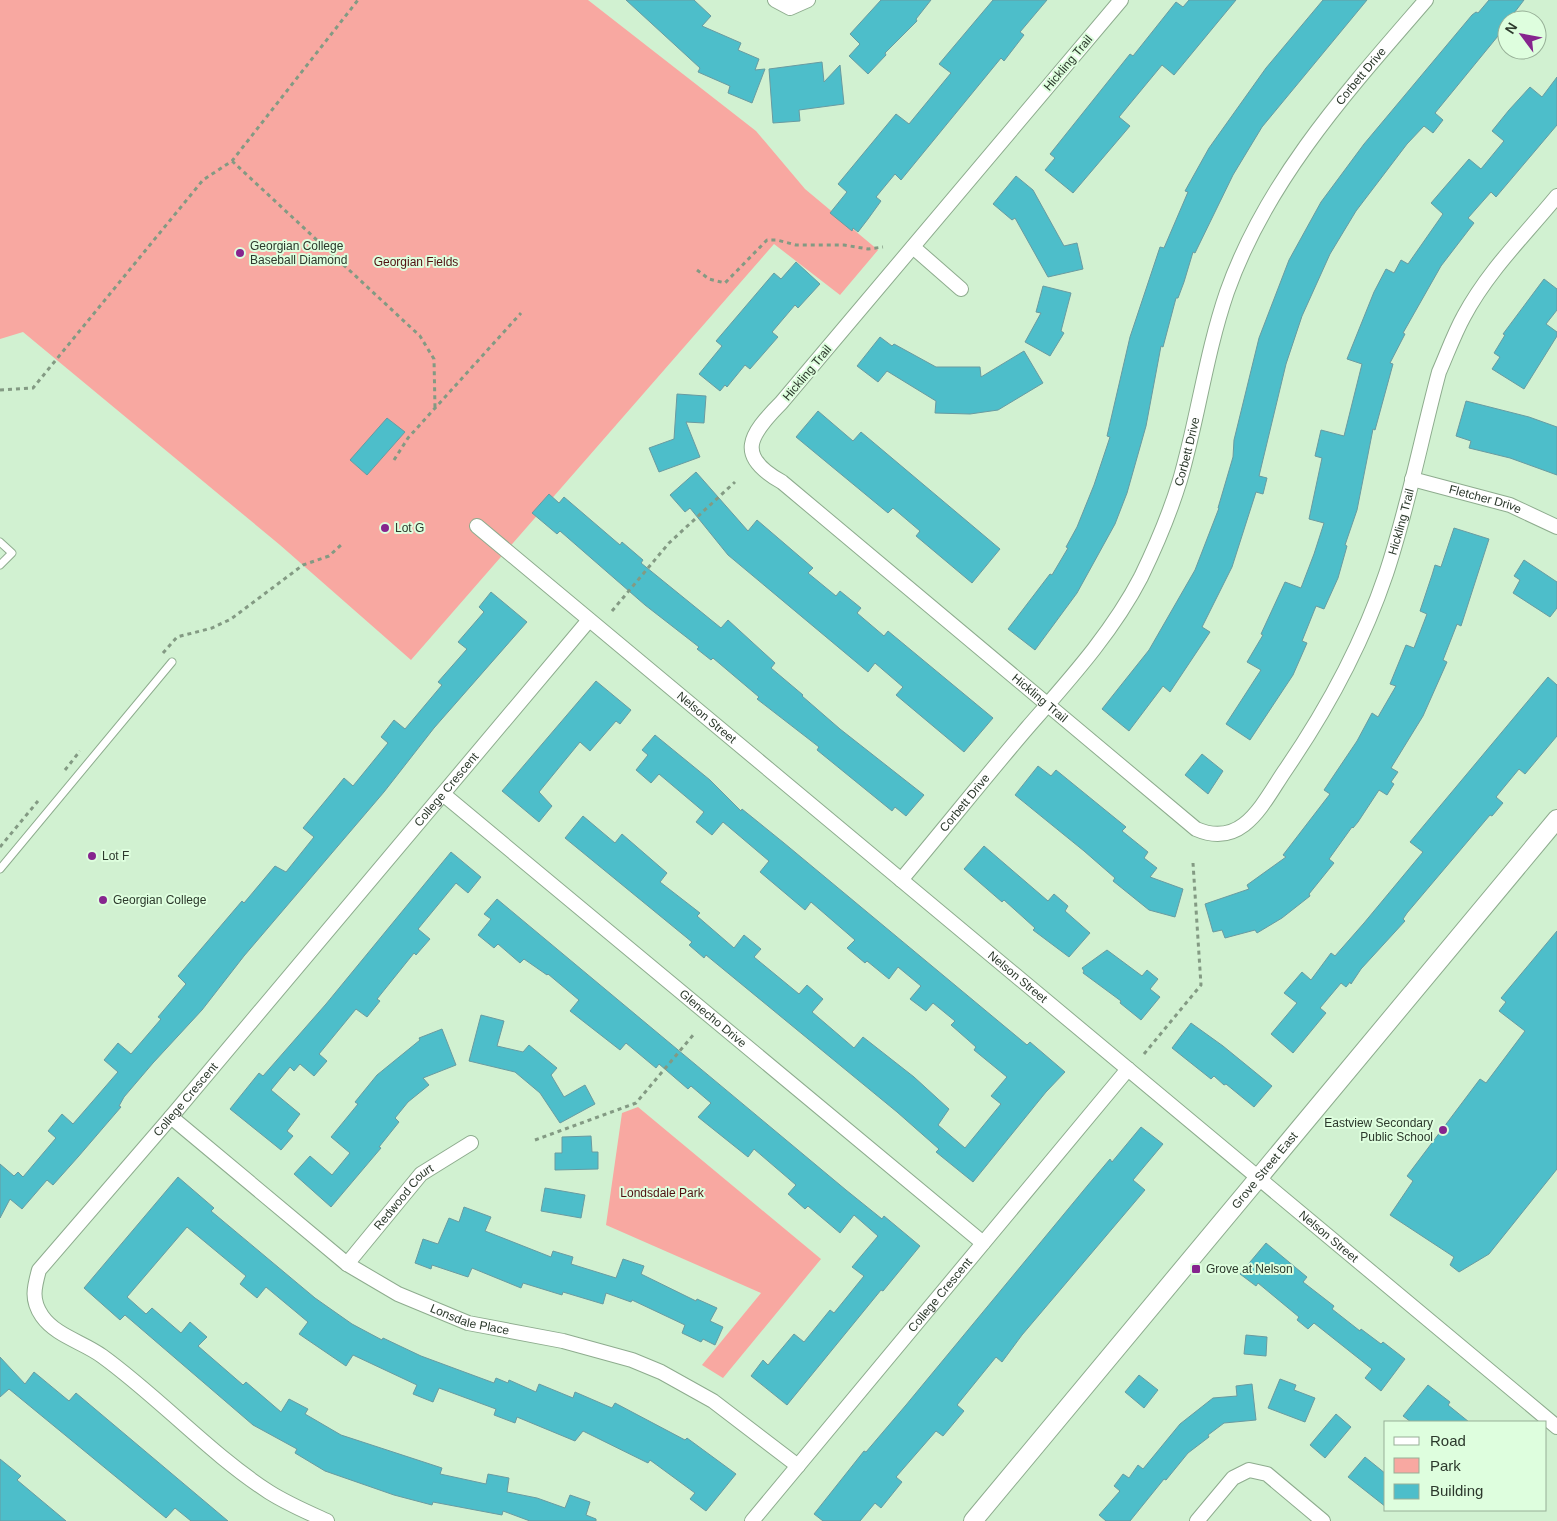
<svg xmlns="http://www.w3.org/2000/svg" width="1557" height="1521" viewBox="0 0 1557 1521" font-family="Arial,sans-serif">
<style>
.green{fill:#f8a8a1}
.building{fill:#4dbeca;stroke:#699ba1}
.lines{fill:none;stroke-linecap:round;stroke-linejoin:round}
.service-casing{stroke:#8eac8e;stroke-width:9}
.minor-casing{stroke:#8eac8e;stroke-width:16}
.tertiary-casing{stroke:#8eac8e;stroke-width:20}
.path{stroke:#839a83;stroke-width:3;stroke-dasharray:4 4;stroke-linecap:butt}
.service{stroke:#fff;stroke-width:7}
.minor{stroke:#fff;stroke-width:14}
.tertiary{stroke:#fff;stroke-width:18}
.poi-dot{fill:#86258e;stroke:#defede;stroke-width:2}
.labels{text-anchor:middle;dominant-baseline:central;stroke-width:4;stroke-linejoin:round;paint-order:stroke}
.street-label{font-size:12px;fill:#2c392c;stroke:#defede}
.poi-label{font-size:12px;fill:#2c392c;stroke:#defede;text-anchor:start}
.park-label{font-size:12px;fill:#501011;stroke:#defede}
</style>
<rect width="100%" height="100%" fill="#d1f1d1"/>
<path class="green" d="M0 0H588L756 131 805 189 878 250 840 295 774 244 411 660 280 545 23 332 0 339Z
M638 1107 821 1259 723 1378 702 1365 761 1293 606 1225 622 1113Z"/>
<path class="building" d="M626 0H694L711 16 702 26 741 43 738 50 759 59 755 70 765 69 752 103 728 93 730 86 698 72 700 68Z
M881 0H931L916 19 917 21 885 53 886 55 868 74 849 56 860 44 850 34Z
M993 0H1047L1020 32 1024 35 1004 61 1001 58 901 180 895 174 876 197 881 201 868 219 858 232 853 228 852 231 830 213 847 192 838 184 896 114 909 124 951 73 939 64Z
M1189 0H1236L1174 75 1162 65 1119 117 1130 126 1073 193 1045 170 1055 158 1050 154 1130 54 1133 56 1176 2 1183 7Z
M1323 0H1367L1262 127 1233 175 1195 253 1193 252 1184 282 1178 298H1176L1163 347 1161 346 1146 426 1127 493 1115 524 1077 593 1035 650 1008 629 1050 574 1052 575 1068 548 1066 547 1077 527 1094 485 1110 437 1107 436 1130 337 1160 247 1164 248 1188 192 1185 191 1209 148 1266 68Z
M1489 0H1524L1511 17 1512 18 1507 20V25L1435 113 1443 120 1433 133 1424 126 1407 144 1356 211 1330 254 1302 316 1286 364 1259 476 1267 478 1263 494 1256 492 1232 567 1202 627 1210 632 1170 692 1163 686 1129 731 1102 709 1149 650 1195 570 1219 508H1218L1233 457 1234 440 1259 338 1289 260 1321 202 1364 144 1472 15 1476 12 1478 13Z
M822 62 824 82 840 65 844 104 799 110 800 121 773 123 769 69Z
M1557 77V125L1496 197 1491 192 1468 218 1474 223 1441 266 1403 333 1405 334 1390 363 1393 364 1375 430 1373 429 1357 510 1345 545 1347 546 1338 578 1324 609 1316 606 1302 641 1307 643 1293 675 1250 740 1226 724 1261 670 1247 662 1263 635 1261 634 1285 582 1301 588 1314 554 1324 523 1309 519 1322 458 1315 456 1321 430 1344 436 1362 364 1347 359 1374 292 1386 269 1394 273 1401 260 1408 264 1443 214 1431 203 1469 159 1481 169 1504 141 1492 131 1509 110 1530 87 1542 97Z
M1016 176 1033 190 1064 246 1077 243 1083 269 1048 277 1015 218 1012 220 993 204Z
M796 262 820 284 798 308 795 305 772 332 778 337 750 369 745 365 727 387 725 385 720 391 699 374 722 346 716 341 774 273 781 279Z
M1544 279 1557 289V310L1546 324 1557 332V336L1524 389 1492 369 1500 357 1494 353 1505 335 1503 334Z
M1043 286 1071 293 1061 331 1064 333 1050 356 1025 342 1041 313 1036 312Z
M880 337 892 346 894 344 936 367H980L981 377 1024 351 1043 383 998 410 970 414 935 413 936 401 887 371 878 382 857 366Z
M677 394 706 396 704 423 686 422 700 457 659 472 649 448 674 439Z
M1466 401 1529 417 1557 427V475L1510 458 1469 448 1471 441 1456 436Z
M818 411 853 441 861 432 1000 549 972 583 916 536 920 531 893 508 888 513 796 437Z
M387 418 405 432 367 475 350 460Z
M696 472 748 531 757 520 813 568 808 573 836 596 840 591 861 608 857 613 884 636 888 631 993 718 964 752 896 695 903 687 875 663 868 672 728 555 690 508 685 512 670 495Z
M549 494 559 503 564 497 620 545 622 542 643 560 641 563 721 628 728 620 775 663 771 668 803 695 802 696 840 729 924 795 906 816 895 807 892 811 817 750 819 747 757 699 759 697 713 658 711 660 697 649 699 647 645 605 560 531 557 534 532 513Z
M1454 528 1489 539 1461 626 1457 624 1443 660 1447 662 1423 716 1391 768 1398 772 1391 782 1394 784 1387 795 1379 790 1358 822 1353 828 1352 827 1329 859 1334 863 1309 894 1310 896 1282 918 1257 933 1255 930 1225 938 1222 930 1213 932 1205 904 1249 889 1247 885 1286 857 1283 855 1330 794 1324 790 1357 741 1372 713 1378 717 1396 686 1390 684 1406 645 1414 648 1427 614 1420 611 1432 575 1435 565 1441 567Z
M1524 560 1557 582V608L1550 617 1513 593 1520 580 1514 576Z
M491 592 527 622 434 728 384 792 244 956 202 1010 153 1063 124 1097 119 1106 121 1107 78 1157 53 1185 47 1180 22 1209 10 1199 0 1218V1164L14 1176 18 1172 23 1177 56 1138 48 1131 62 1114 73 1124 118 1072 104 1060 118 1043 131 1054 161 1019 158 1017 186 984 178 976 242 901 244 903 275 866 286 872 314 837 303 828 331 794 344 778 353 786 388 743 381 737 394 720 405 729 442 685 438 682 467 649 458 642 484 612 479 607Z
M1548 677 1557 685V736L1525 774 1519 769 1505 786 1496 797 1503 803 1492 816 1490 815 1407 913 1403 919 1405 921 1361 969 1351 984 1350 982 1346 987 1341 983 1320 1008 1326 1013 1293 1053 1271 1034 1297 1003 1284 993 1302 972 1311 980 1331 953 1335 956 1364 923 1423 852 1410 842Z
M596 681 631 710 620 724 616 721 590 751 580 742 539 792 552 806 539 822 502 791Z
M655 735 710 780 741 811 742 809 784 843 1027 1045 1030 1042 1065 1072 1046 1092 973 1182 936 1152 939 1149 897 1112 706 955 704 958 689 945 692 942 565 838 583 816 615 843 622 834 667 873 660 882 700 913 697 916 734 948 744 935 761 949 754 957 799 994 807 985 823 999 812 1012 854 1048 863 1037 914 1077 949 1109 938 1125 965 1148 1001 1104 991 1096 1007 1077 974 1050 976 1047 951 1025 955 1021 933 1003 926 1011 910 999 921 986 898 967 889 979 867 961 865 963 847 948 855 940 811 902 805 910 760 872 769 861 723 822 712 835 696 822 704 812 659 774 651 783 636 770 648 755 642 750Z
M1202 754 1223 771 1208 794 1185 775Z
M1038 766 1051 776 1056 770 1126 827 1122 831 1148 852 1144 858 1157 868 1150 877 1183 889 1175 917 1149 910 1113 881 1115 878 1084 851 1015 795Z
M984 846 1048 901 1054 894 1068 906 1065 911 1090 933 1069 957 1033 930 1035 928 1004 900 1002 902 964 869Z
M451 852 481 877 468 893 456 883 418 929 430 939 416 955 414 953 377 999 380 1001 367 1017 356 1009 319 1054 327 1061 314 1076 300 1064 294 1071 290 1067 271 1090 300 1114 287 1131 293 1136 281 1150 230 1109 259 1073 263 1076 326 1004Z
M497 899 846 1190 882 1219 884 1216 920 1246 883 1291 881 1290 787 1405 751 1376 763 1360 768 1365 794 1334 804 1342 830 1310 834 1313 864 1276 852 1267 878 1236 854 1215 840 1233 808 1206 805 1209 788 1194 796 1185 754 1149 748 1157 698 1117 711 1103 691 1086 688 1089 659 1064 656 1068 626 1043 620 1050 570 1011 579 1000 548 974 547 975 524 959 520 963 498 944 494 948 478 935 491 919 484 914Z
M1557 931V1169L1489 1254 1459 1272 1450 1265 1454 1257 1390 1215 1413 1181 1407 1176 1480 1079 1486 1083 1525 1031 1499 1011 1506 1002 1501 998Z
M1107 950 1142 976 1147 970 1158 979 1150 989 1160 997 1141 1020 1120 1003 1121 1001 1083 973 1084 971 1082 968Z
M481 1015 504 1021 497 1046 523 1052 529 1045 557 1068 551 1075 564 1097 585 1085 595 1104 560 1123 540 1093 515 1072 469 1061Z
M1191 1023 1223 1046 1272 1086 1254 1107 1226 1084 1224 1085 1214 1076 1211 1079 1172 1048Z
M442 1029 456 1065 423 1078 429 1085 408 1102 395 1118 399 1122 379 1147 381 1148 331 1207 294 1174 310 1156 332 1175 350 1153 331 1137 358 1104 355 1102 377 1075 420 1040 419 1038Z
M1141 1127 1163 1144 1133 1180 1145 1190 1022 1335 1002 1362 996 1357 957 1405 964 1411 943 1436 936 1431 896 1477 902 1482 881 1508 875 1503 860 1521H823L814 1514 864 1451 866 1452 906 1405 1088 1185 1110 1159 1112 1162Z
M591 1136 592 1152H598V1169L555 1170V1153H562V1137Z
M178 1177 214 1208 211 1211 315 1298 352 1324 382 1340 383 1338 421 1356 494 1383 496 1378 508 1383 509 1380 536 1392 539 1384 573 1398 575 1392 612 1408 615 1403 685 1440 687 1438 736 1474 706 1511 690 1499 695 1493 650 1460 648 1463 583 1431 575 1441 517 1417 515 1423 494 1415 496 1409 439 1388 433 1402 413 1394 417 1385 353 1355 346 1366 299 1334 308 1322 266 1287 257 1298 240 1284 246 1276 187 1227 127 1297 146 1314 152 1308 181 1333 190 1322 207 1337 198 1346 243 1385 246 1382 281 1412 289 1399 308 1409 305 1414 341 1435 442 1468 440 1474 486 1484 488 1474 509 1478 507 1492 537 1498 565 1508 570 1495 590 1502 586 1515 596 1519V1521H530L503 1511 502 1515 433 1502 432 1505 394 1495 325 1471 295 1453 297 1449 253 1425 125 1315 120 1320 84 1288Z
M545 1188 585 1195 581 1218 541 1211Z
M464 1207 491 1217 485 1231 551 1257 553 1251 573 1257 571 1264 616 1278 623 1259 644 1266 641 1274 696 1301 697 1299 717 1308 710 1321 723 1327 715 1345 703 1339 701 1342 682 1333 685 1325 632 1300 631 1302 606 1293 603 1304 563 1292 562 1295 523 1283 521 1288 472 1268 468 1277 432 1265 431 1269 415 1263 423 1239 438 1244 449 1218 459 1222Z
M1266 1243 1307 1277 1303 1282 1334 1306 1332 1309 1360 1331 1361 1329 1381 1344 1383 1342 1405 1359 1381 1391 1365 1378 1372 1369 1314 1323 1308 1329 1297 1320 1299 1317 1258 1283 1256 1286 1240 1274Z
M1246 1335 1267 1337 1266 1356 1244 1354Z
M0 1357 25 1384 34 1372 69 1401 76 1393 228 1521H191L175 1508 166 1518 9 1389 0 1397Z
M1139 1375 1158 1390 1144 1408 1125 1392Z
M1280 1379 1296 1385 1294 1390 1315 1398 1305 1422 1268 1408Z
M1252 1384 1256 1420 1224 1423 1208 1435 1209 1437 1188 1453 1166 1480 1164 1479 1130 1521H1106L1099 1515 1120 1491 1114 1486 1123 1474 1129 1478 1138 1465 1143 1469 1180 1424 1213 1398 1237 1396 1236 1386Z
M1428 1385 1450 1402 1448 1405 1469 1422H1411L1403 1416Z
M1336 1414 1351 1427 1325 1458 1310 1445Z
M1365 1457 1386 1474V1507L1348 1477Z
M0 1459 21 1476 17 1480 66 1521H0Z"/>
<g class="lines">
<defs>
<path id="service" d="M0 542 12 553 0 565
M0 869 172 662"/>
<g id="minor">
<path d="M775 0 790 8 808 0"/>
<path id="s1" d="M1121 0 781 403C749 435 735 456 782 482L1196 829C1242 849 1262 805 1284 772 1326 711 1362 645 1386 574 1408 508 1421 439 1439 372 1447 354 1454 334 1464 316 1488 271 1525 235 1557 196"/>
<path d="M913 247 961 289"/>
<path id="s2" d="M1412 479 1510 505 1557 527"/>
<path id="s3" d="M477 526 1557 1427"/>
<path id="s4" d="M443 794 983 1243"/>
<path id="s5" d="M901 880C944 829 985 777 1028 727 1069 680 1112 633 1141 577 1156 546 1170 513 1180 480 1198 418 1206 353 1227 292 1267 179 1349 89 1426 0"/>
<path id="s6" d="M171 1117 347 1264 398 1294 468 1323 563 1341 632 1360 661 1372 713 1401 798 1466"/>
<path id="s7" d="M347 1264 421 1174 471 1143"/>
<path id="s8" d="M327 1521C307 1512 288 1504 269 1492 209 1453 160 1398 102 1356 83 1342 56 1336 42 1316 31 1300 34 1288 39 1270L171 1117 589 620"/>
<path id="s9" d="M752 1521 1128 1069"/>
<path d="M1197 1521 1233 1478 1249 1470 1267 1474 1323 1521"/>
</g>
<g id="tertiary">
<path id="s10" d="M973 1521 1557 819"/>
</g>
</defs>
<use href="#service" class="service-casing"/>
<use href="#minor" class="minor-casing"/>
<use href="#tertiary" class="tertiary-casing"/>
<path class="path" d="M232 161 420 336 434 359 435 408
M697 270 709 279 725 283 767 240H777L796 245H844L868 249 883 247
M0 390 33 388 203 180 232 161 358 0
M394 460 408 438 521 313
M612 611 669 543 735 482
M163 653 177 637 212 628 231 619 303 565 329 556 341 545
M65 770 80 751
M0 847 38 801
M1144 1054 1201 985 1193 863
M535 1140 636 1103 694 1034"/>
<use href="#service" class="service"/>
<use href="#minor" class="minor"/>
<use href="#tertiary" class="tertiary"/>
</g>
<g class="poi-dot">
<circle cx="240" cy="253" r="5"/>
<circle cx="385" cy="528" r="5"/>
<circle cx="92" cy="856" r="5"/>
<circle cx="103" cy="900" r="5"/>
<circle cx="1443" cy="1130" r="5"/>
<rect x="1191" y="1264" width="10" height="10" rx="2.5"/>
</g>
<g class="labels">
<g class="street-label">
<text transform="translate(1068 63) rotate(-50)">Hickling Trail</text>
<text stroke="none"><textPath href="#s5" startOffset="941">Corbett Drive</textPath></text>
<text transform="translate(807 373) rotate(-50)">Hickling Trail</text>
<text stroke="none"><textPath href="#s5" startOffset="521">Corbett Drive</textPath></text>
<text stroke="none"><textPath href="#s2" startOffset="76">Fletcher Drive</textPath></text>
<text stroke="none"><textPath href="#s1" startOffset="1565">Hickling Trail</textPath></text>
<text stroke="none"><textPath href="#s1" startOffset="966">Hickling Trail</textPath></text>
<text stroke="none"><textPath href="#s3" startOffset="299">Nelson Street</textPath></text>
<text stroke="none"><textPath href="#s8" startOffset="1031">College Crescent</textPath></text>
<text stroke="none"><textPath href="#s5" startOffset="100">Corbett Drive</textPath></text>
<text stroke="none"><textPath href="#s3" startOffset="704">Nelson Street</textPath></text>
<text stroke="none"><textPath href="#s4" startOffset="351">Glenecho Drive</textPath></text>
<text stroke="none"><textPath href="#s8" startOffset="626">College Crescent</textPath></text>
<text stroke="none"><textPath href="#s10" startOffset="456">Grove Street East</textPath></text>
<text stroke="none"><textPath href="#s7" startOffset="88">Redwood Court</textPath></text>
<text stroke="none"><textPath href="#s3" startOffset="1109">Nelson Street</textPath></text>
<text stroke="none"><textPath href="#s9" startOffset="294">College Crescent</textPath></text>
<text stroke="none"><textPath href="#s6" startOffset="365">Lonsdale Place</textPath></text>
</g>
<g class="poi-label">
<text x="250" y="246">Georgian College<tspan x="250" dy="14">Baseball Diamond</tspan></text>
<text x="395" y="528">Lot G</text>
<text x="102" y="856">Lot F</text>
<text x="113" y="900">Georgian College</text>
<text x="1433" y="1123" text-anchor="end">Eastview Secondary<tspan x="1433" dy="14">Public School</tspan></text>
<text x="1206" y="1269">Grove at Nelson</text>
</g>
<g class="park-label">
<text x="416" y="262">Georgian Fields</text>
<text x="662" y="1193">Londsdale Park</text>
</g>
</g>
<rect x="1384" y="1421" width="162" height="90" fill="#defede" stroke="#97af97"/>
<rect x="1394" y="1437" width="25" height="8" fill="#ffffff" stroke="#97af97"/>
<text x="1430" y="1446" font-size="15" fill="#2c392c">Road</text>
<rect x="1394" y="1458" width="25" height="15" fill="#f8a8a1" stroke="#97af97"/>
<text x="1430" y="1471" font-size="15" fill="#2c392c">Park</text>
<rect x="1394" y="1484" width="25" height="15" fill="#4dbeca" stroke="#97af97"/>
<text x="1430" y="1496" font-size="15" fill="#2c392c">Building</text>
<g transform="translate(1522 35) rotate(302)"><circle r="24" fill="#defede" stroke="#97af97"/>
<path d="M0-4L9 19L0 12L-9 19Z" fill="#86258e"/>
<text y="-8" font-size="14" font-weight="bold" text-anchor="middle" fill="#2c392c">N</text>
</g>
</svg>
